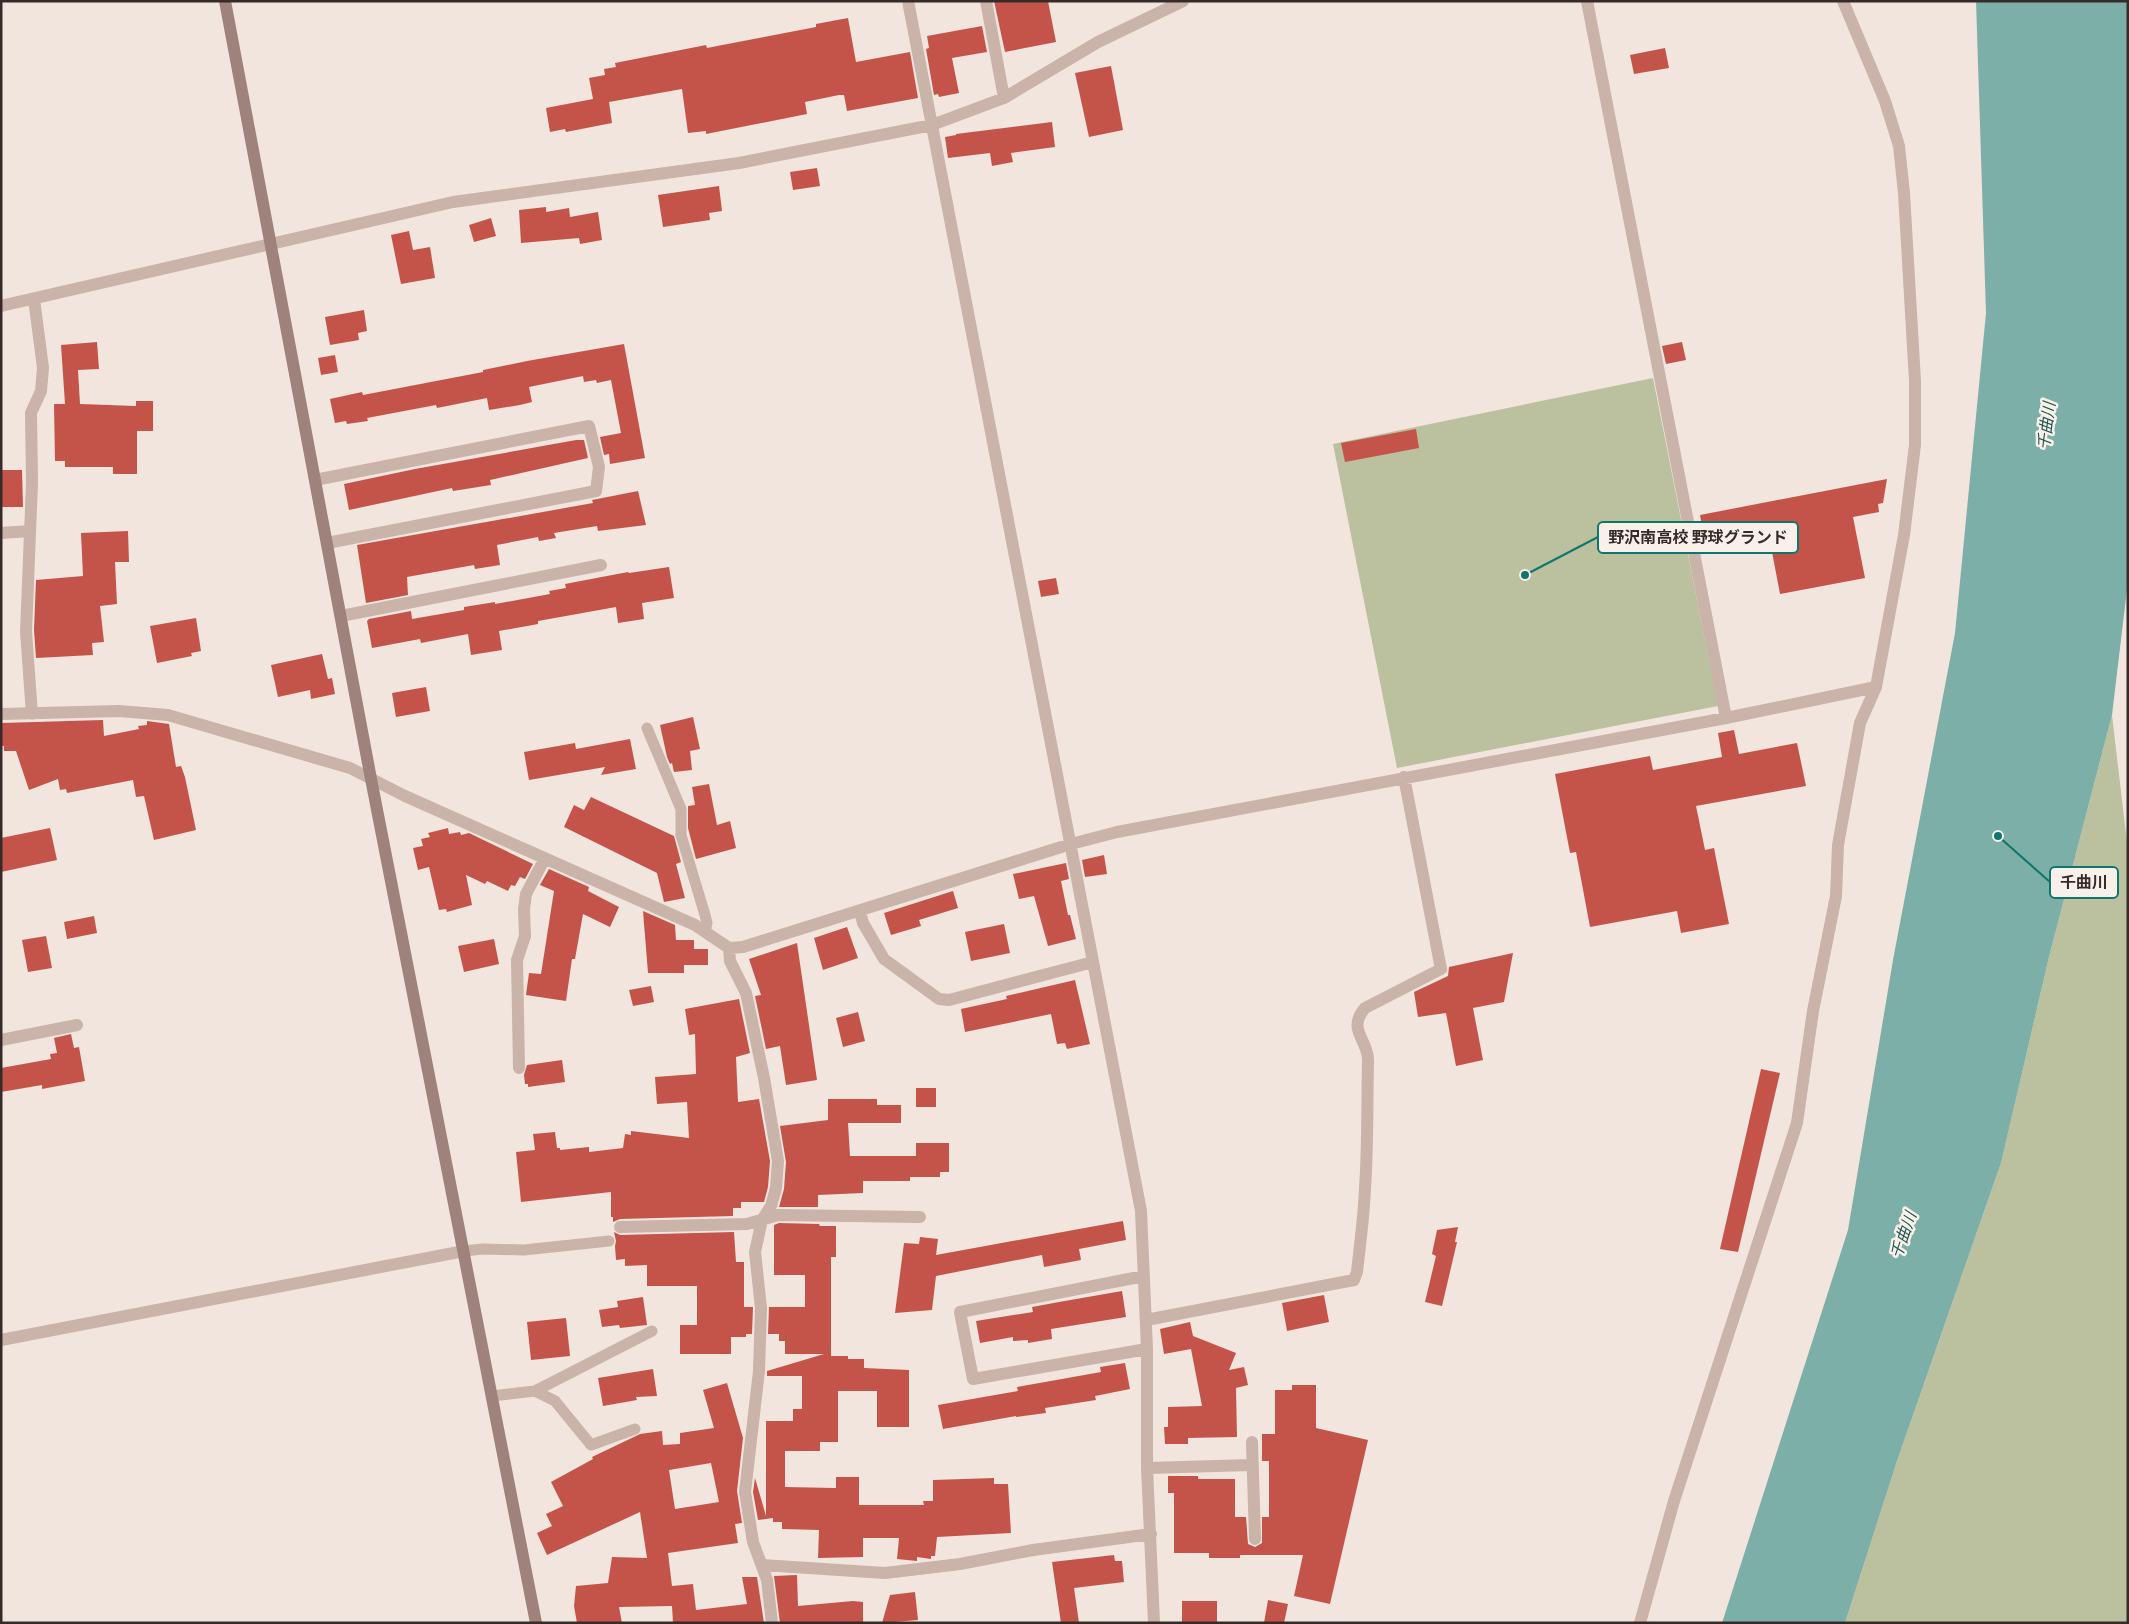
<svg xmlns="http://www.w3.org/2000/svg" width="2129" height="1624" viewBox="0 0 2129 1624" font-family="'Titillium Web','Noto Sans JP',sans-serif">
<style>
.green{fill:#bbc19e}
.water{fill:#7dafa9}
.building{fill:#c4544a;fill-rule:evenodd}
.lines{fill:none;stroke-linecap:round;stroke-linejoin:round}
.lane{stroke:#cab3a9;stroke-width:11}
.street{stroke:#cab3a9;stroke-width:12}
.secondary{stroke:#9e827b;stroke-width:12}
.labels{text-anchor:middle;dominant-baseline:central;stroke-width:5;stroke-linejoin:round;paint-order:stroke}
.water-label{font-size:16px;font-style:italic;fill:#1f5853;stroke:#faf0ea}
.leader{fill:none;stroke:#0f766e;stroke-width:2}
.callout-dot{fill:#0f766e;stroke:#faf0ea;stroke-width:2}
.callout{fill:#faf0ea;stroke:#0f766e;stroke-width:2}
.callout-label{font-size:16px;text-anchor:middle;font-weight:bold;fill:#372b29}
</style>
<rect width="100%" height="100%" fill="#f2e5de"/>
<path class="green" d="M1653 378 1718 706 1397 768 1333 444Z
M2112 715 2128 851V1623H1845L1897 1461 2001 1163 2049 957Z"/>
<path class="water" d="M1976 1H2128V581L2112 715 2049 957 2001 1163 1897 1461 1845 1623H1722L1848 1230 1893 960 1955 633 1986 313Z"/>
<path class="building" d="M994 1H1048L1056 42 1005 52Z
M848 18 856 62 910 52 918 98 847 111 844 95H839L805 102 807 114 706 134V131L688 133 682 89 609 102 612 123 566 132 565 129 550 132 546 108 593 99 589 78 605 75 604 69 616 67 615 63 706 45 707 48 764 37 816 27V24Z
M982 26 987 52 952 58 959 93 939 97 938 94 934 95 926 49 929 48 927 36Z
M1665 48 1669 68 1634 74 1630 55Z
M1111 66 1123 130 1089 137 1075 73Z
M1052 122 1055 147 1011 153 1013 162 992 166 990 153 948 158 945 137 956 135V134Z
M817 168 820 186 793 190 790 172Z
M719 186 722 211 709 213 710 220 663 227 658 195Z
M546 207V212L569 208 570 217 598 212 602 240 580 244 579 238 521 243 519 210Z
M491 218 496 236 474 242 469 225Z
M409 231 413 250 430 247 435 278 401 284 391 235Z
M364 310 367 331 358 333 359 340 330 345 325 317Z
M97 342 99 369 78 370 80 404 136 406V401H153V431H137V474H113V467H65V461H55L54 404H65L61 345Z
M1682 342 1686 360 1666 364 1662 346Z
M624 344 645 458 610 464 609 454 604 455 600 437 621 433 611 380 597 383 596 380 584 382 583 376 529 387 532 402 520 405 489 410 487 398 437 408 436 405 367 418 368 421 347 424 346 421 335 423 330 399 362 392 363 395 483 372V370L527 361Z
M335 355 338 372 321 375 318 358Z
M1416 429 1419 448 1345 462 1341 443Z
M576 440H584L588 458 490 480 491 485 453 491 452 488 349 510 344 484 415 469Z
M1 470H22L23 507H1Z
M1887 479 1883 503 1878 504 1879 512 1853 517 1865 578 1780 594 1769 536 1740 542 1737 526 1703 533 1700 515Z
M638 491 646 525 598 531 597 526 554 533 556 538 539 541 538 537 497 545 500 565 475 569 474 565 407 577 408 595 366 603 357 545 593 503 592 500Z
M128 531 129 562H115L117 604 100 606 104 642 92 643 93 655 36 658 34 630 36 580 83 576 81 533Z
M669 567 674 598 642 603 644 619 618 623 616 607 538 621V624L499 631 502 650 471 655 468 634 421 643 420 639 372 648 367 621 369 619 411 611 412 619 464 610V607L495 602V604L550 594 549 591 566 588 565 584 628 572 629 573Z
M1056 578 1059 594 1041 597 1038 581Z
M196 618 201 651 191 653 192 656 157 663 150 626Z
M322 654 328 679 332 678 335 694 311 699 310 690 278 697 271 665Z
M426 687 430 711 396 717 392 693Z
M693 717 700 749 690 751 692 770 674 772 672 763 670 764 667 757 660 725Z
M103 720 104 736 139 729 138 726 147 725V721L169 724 176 767 181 766 185 777 196 830 154 840 144 796 136 797 133 780 67 793 66 789 60 790 58 779 29 790 16 751H4V746H1V723Z
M1734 730 1739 754 1797 743 1806 786 1696 806 1705 850 1714 848 1729 924 1681 933 1677 911 1590 927 1576 852 1570 853 1555 774 1650 756 1653 770 1722 757 1718 733Z
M630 739 636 769 601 775 605 767 529 780 524 752 575 743 576 749Z
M709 784 717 825 730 821 736 848 696 859 688 828V806L695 805 692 787Z
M591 797 674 836 681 862 676 864 685 898 664 902 657 873 564 827 574 805 584 810Z
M50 828 57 860 1 872V838Z
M448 828 449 834 460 832 461 835 469 833 533 864 525 879 520 877 515 886 511 885 508 891 487 881 485 884 466 875 472 905 447 912 446 909 439 910 429 867 418 870 413 848 423 846 421 839 430 837 428 833Z
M1104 855 1107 874 1085 877 1082 860Z
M1066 863 1069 879 1061 881 1068 915H1070L1076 939 1048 946 1034 896 1019 899 1013 874Z
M549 869 589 887 588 891 619 907 610 927 583 914 575 959H572L566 1001 526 995 529 973 541 974 554 891 540 885Z
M953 891 958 908 919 920 921 926 891 935 884 913Z
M643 911 675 925 676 940H694V949H708V965H684V973H648Z
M94 916 97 933 67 939 64 922Z
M1004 924 1010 953 971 961 965 932Z
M847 927 858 958 823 970 814 938Z
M46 936 52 968 28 972 22 940Z
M494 939 499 964 464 972 458 946Z
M797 943 817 1080 786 1085 780 1046 766 1049 755 996 761 995 749 959Z
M1513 953 1504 1002 1473 1008 1483 1060 1456 1066 1446 1013 1418 1017 1414 992 1448 976 1449 967Z
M1075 980 1090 1044 1067 1049 1065 1043 1057 1044 1051 1014 965 1032 961 1009 1007 999 1006 996Z
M651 986 654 1002 633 1006 629 990Z
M739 999 750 1053 736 1057 738 1102 759 1099 770 1161 768 1187 764 1202H741V1208H733V1216L620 1219 613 1222V1217H611V1192L521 1202 516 1152 535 1150 533 1134 555 1132 557 1148H560V1150L589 1147V1152L623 1148 625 1134 631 1135V1131L689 1138 687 1102 657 1104 655 1077 696 1074 695 1034 689 1035 685 1009Z
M858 1012 865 1041 843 1047 836 1018Z
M71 1034 74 1048 79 1047 85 1081 42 1089V1085L1 1092V1068L51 1059 50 1054 57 1053 54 1038Z
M562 1060 565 1082 528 1087V1084H525L524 1075 527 1065Z
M1761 1069 1780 1073 1738 1252 1720 1249Z
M916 1088H936V1107H916Z
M828 1099H877V1105H901V1123H848L850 1156H916V1143H949V1172H940V1177H910V1181H863V1193L818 1195V1207H779L784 1189 786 1162 780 1126 828 1120Z
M1123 1221 1126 1240 1079 1249 1081 1260 1044 1267 1042 1255 936 1276 932 1310 895 1313 904 1243 919 1244 920 1237 938 1239 936 1255Z
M779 1223 819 1224 820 1226H836V1257H831V1356H848V1359H864V1368L909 1370V1427H877V1391H838V1442H820V1451H785V1487L836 1488V1477H859V1505H924L923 1501H933V1480L994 1478V1484H1008L1011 1533 937 1537 935 1556H931V1559L917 1557V1561L897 1559 899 1538H863V1557L818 1558 819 1530 782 1529V1522H773V1518L758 1520 753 1492 755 1478 766 1516V1421H793V1409H802V1376H767V1371L824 1354H785V1341H779V1334H768L769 1307H805V1275H774V1225Z
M1458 1227 1455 1242H1457L1442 1306 1425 1302 1436 1256 1432 1254 1437 1230Z
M614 1232 620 1235 734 1232 736 1262H744V1307H753L752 1334H746V1337H731V1354H680V1325H697V1286H647V1265L625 1266V1259L616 1260 615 1246 616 1241Z
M1122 1291 1126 1317 1051 1329 1052 1339 1028 1343V1340L1013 1341V1337L980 1343 976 1321 1033 1312 1032 1307 1059 1302Z
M1324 1295 1329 1322 1287 1331 1282 1303Z
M643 1297 647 1325 620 1328 619 1325 602 1327 599 1310 618 1307 617 1301Z
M566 1318 570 1356 531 1360 527 1322Z
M1190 1322 1193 1336 1236 1353 1229 1370 1244 1367 1248 1385 1236 1388 1237 1437 1188 1438V1444H1165L1164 1427H1168V1407L1202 1406 1191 1349 1164 1354 1160 1329Z
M1125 1363 1130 1389 1095 1396 1096 1400 1045 1408 1046 1413 1016 1417V1416L943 1429 938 1405 1018 1391 1017 1387 1101 1372 1100 1367Z
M653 1369 657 1396 636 1397 637 1400 603 1406 598 1378Z
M727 1383 743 1438 737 1491 742 1523 735 1524 738 1543 668 1553 672 1586 693 1584 696 1610 747 1604 742 1577H757L764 1623H673L672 1606 619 1607 622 1623H577L574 1606 576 1586 608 1583 612 1557 647 1558 640 1512 547 1555 537 1533 552 1526 546 1514 563 1506 551 1482 593 1459 592 1457 640 1434 662 1431 663 1445 680 1444V1433L714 1428 703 1390ZM711 1463 719 1502 675 1509 669 1470Z
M1292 1385H1316V1428L1368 1440 1330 1604 1294 1596 1303 1555H1240V1558H1209V1553H1174V1493H1168V1476H1198V1479H1235V1517H1246L1248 1544 1255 1547 1262 1543V1517H1269V1461H1262V1434H1275V1390H1292Z
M1114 1555 1115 1561H1122L1124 1582 1074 1588 1079 1623H1061L1052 1562Z
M797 1575 798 1606 853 1601 863 1602V1623H780L774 1576Z
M915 1592 918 1620 882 1623 890 1595Z
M1268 1600 1288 1604 1284 1623H1264Z
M1182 1601H1217V1623H1182Z"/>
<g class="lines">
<path class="lane" d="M647 728 681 809V835L705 915 707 923 705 932
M464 1251 483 1249 524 1250 609 1241
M535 1391 652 1331
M492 1396 535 1391 555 1401 591 1445 635 1429"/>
<path class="street" d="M908 1 1141 1211 1147 1349V1468L1154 1623
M986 1 1004 98
M1587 1 1726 718
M1 306 453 202 739 163 932 125 1004 98 1098 42 1183 1
M315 480 589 426 599 467 596 491 327 543
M1 533 30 531
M341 616 601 565
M1 714 119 711 168 715 350 768 405 796 695 925 729 948 730 961 746 993 764 1078 778 1161 776 1188 771 1206 762 1220 755 1252 761 1308 759 1371 745 1492 753 1542 767 1580 772 1623
M32 714 26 632 32 483 31 413 41 391 43 368 34 299
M860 912 863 923 884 959 939 999 949 1000 1093 962
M729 948 743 947 1071 844 1117 832 1726 718 1876 687
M1 1040 77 1025
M519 1068 517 960 525 936 524 909 526 894 545 858
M620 1227 747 1224 778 1215 920 1217
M1144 1276 960 1312 973 1379 1147 1349
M1146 1320 1354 1280 1357 1272C1360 1244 1364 1216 1365 1188 1368 1146 1367 1103 1368 1061 1369 1040 1346 1030 1365 1008L1441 969 1404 777
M1 1340 464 1251
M1252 1442 1255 1539
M1147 1468 1251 1465
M762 1565 885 1573 960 1564 1033 1550 1151 1534
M1640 1623 1674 1501 1797 1123 1813 1011 1836 896 1838 845 1860 723 1876 687 1904 535 1915 445V381L1904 193 1899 146 1885 101 1843 1"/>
<path class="secondary" d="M225 1 371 779 536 1623"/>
</g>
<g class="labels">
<g class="water-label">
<text transform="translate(2046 426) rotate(-83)">千曲川</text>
<text transform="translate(1903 1235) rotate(-71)">千曲川</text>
</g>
</g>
<path class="leader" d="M1525 575L1598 537M1998 836L2050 882"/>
<g class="callout-dot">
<circle cx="1525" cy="575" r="5"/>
<circle cx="1998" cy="836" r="5"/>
</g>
<g class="callout">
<rect x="1598" y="522" width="200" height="31" rx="5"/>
<rect x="2050" y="867" width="68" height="31" rx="5"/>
</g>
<g class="callout-label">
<text x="1698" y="543">野沢南高校 野球グランド</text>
<text x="2084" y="888">千曲川</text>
</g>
<rect width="2129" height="1624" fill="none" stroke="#372b29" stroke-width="5"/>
</svg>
